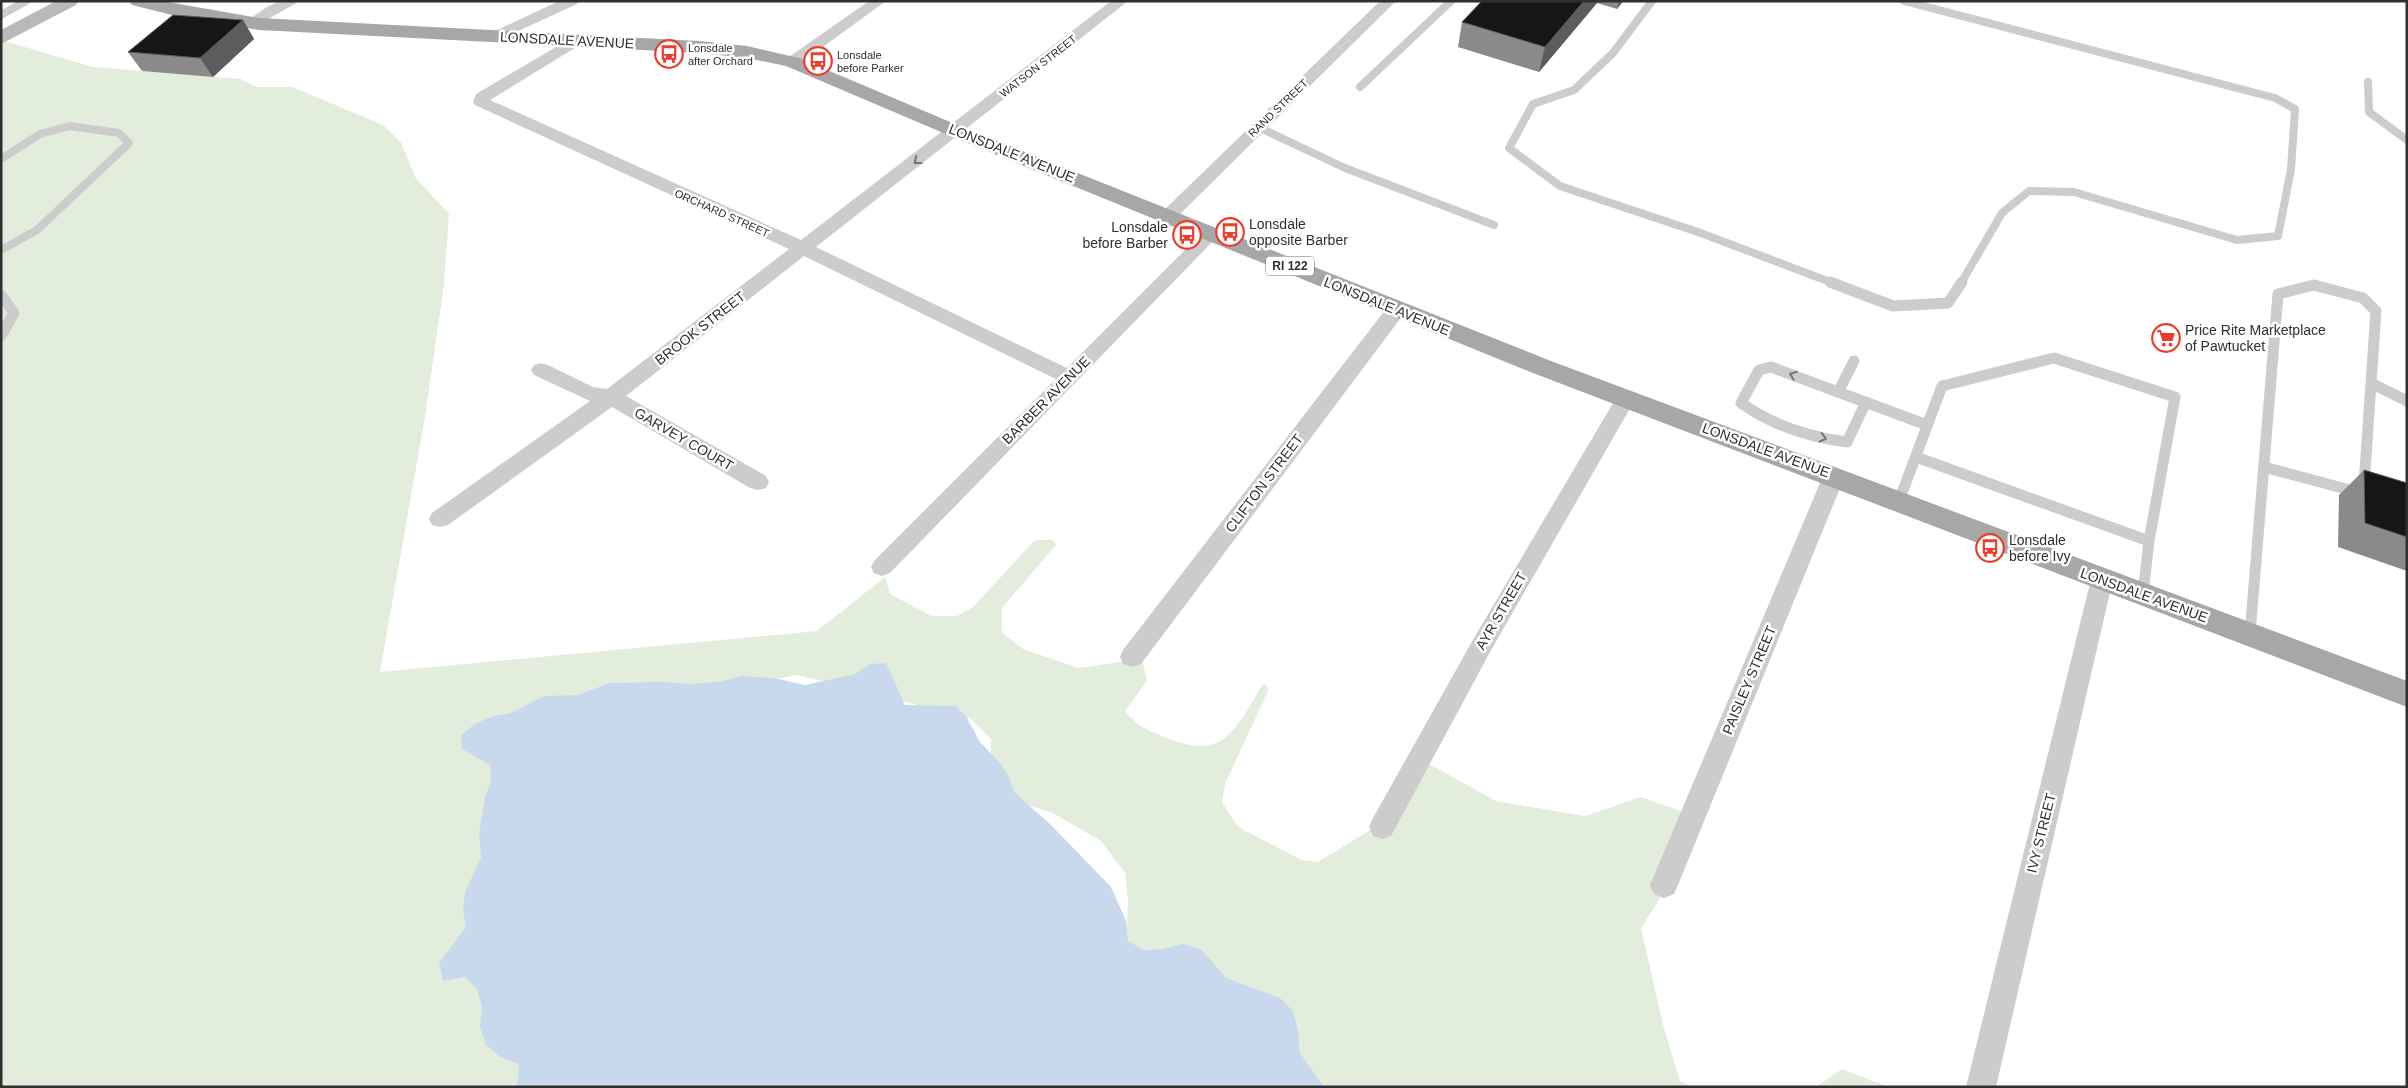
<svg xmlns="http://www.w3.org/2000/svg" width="2408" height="1088" viewBox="0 0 2408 1088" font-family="Arial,sans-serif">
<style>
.green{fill:#e3eddc}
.water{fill:#c8d9ed}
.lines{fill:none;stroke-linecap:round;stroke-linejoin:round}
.lane-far1{stroke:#ccc;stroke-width:8}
.lane{stroke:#ccc;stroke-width:11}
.street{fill:#ccc;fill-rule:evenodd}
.secondary{fill:#b9b9b9;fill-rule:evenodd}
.primary{fill:#a7a7a7;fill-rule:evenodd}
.wall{fill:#8a8a8a}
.shaded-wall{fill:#5c5c5c}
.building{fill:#161616;stroke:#5c5c5c}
.oneway{stroke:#767676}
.labels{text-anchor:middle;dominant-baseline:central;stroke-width:5;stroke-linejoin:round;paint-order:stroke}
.far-poi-label{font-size:11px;fill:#2f2f2f;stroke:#fff;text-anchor:start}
.far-street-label{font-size:11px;fill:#2f2f2f;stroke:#fff}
.shield{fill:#fff;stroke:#6d6d6d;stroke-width:1}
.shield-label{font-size:12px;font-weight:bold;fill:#2f2f2f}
.street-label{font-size:14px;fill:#2f2f2f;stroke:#fff}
.poi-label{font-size:14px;fill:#2f2f2f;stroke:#fff;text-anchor:start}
</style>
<rect width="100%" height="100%" fill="#fff"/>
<path class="green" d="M1 40 93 67 241 79 257 87H293L383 125 401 142 415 177 449 214 444 285 425 417 380 672 817 631 885 577 890 594 932 616H957L973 607 1035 540H1053L1056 545 1002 608V632L1023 649 1078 668 1142 659 1147 681 1125 711C1140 729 1149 730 1170 739 1227 762 1237 724 1264 683L1269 689 1225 784 1222 802 1238 827 1302 860 1318 862 1380 824 1420 759 1496 801 1585 816 1641 797 1698 817 1665 891 1641 928 1663 1025 1680 1081 1691 1087H1274L1126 947 1128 901 1125 873 1101 841 1053 813 1011 799 990 766 991 739 970 718 797 675 770 680 709 1087H1Z
M1842 1069 1889 1087H1816Z"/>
<path class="water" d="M886 663 905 705 955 706 966 716 980 742 1001 764 1009 777 1014 792 1050 824 1111 887 1126 921 1128 941 1144 950 1163 949 1182 944 1201 949 1226 978 1280 998 1293 1011 1298 1032 1300 1053 1324 1087H517L519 1064 500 1057 486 1045 480 1027 482 1007 477 989 465 977 443 981 439 963 466 927 463 911 465 892 481 858 479 833 485 797 491 781 490 765 462 749 461 735 476 723 494 716 511 713 544 696 578 695 610 683 661 682 692 684 724 681 741 676 774 678 805 685 855 674 870 664Z"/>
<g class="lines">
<path class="lane-far1" d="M1652 1 1613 53 1574 90 1533 104 1509 148 1560 186 1698 232 1833 283
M1904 1 2275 98 2295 109 2291 169 2278 236 2237 240 2074 192 2029 191 2002 213 1961 283
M1 15 26 1
M2368 82 2369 112 2407 140
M1360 87 1451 1
M1258 127 1345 168 1494 225
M1 159 40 134 69 126 119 133 129 143 37 230 1 250"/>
<path class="lane" d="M1830 282 1893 306 1948 303 1962 282
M1 295 14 313 1 336
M1854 361 1838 392 1927 425
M2371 383 2407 401
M1838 392 1771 367 1759 370 1741 403C1772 425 1809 437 1847 442L1866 402
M1916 457 2149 541
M1899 501 1942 386 2054 358 2175 397 2149 541 2143 594
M2250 634 2278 294 2314 285 2363 298 2376 311 2364 485 2361 493 2264 467"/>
<path class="street" d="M280 1H300L256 26 251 28 243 23 267 7Z
M559 1H579L577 4 501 39 496 41 488 36 491 33Z
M869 1H886L798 65H786L784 62 786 59Z
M1111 1H1128L816 247 1067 368 1205 230H1217L1220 234 890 573 882 576 874 573 871 567 874 561 1056 379 804 256 626 396 766 476 769 482 766 488 758 490 750 488 612 407 448 525 440 527 432 525 429 519 432 513 590 401 534 375 531 370 534 365 541 363 548 365 593 387 607 389 789 249 475 105 473 102 476 94 573 37H583L586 40 583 43 490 100 801 240Z
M1380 1H1396L1174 220H1162L1159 216 1162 212Z
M1396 304 1403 305 1406 310 1403 315 1141 664 1132 667 1123 664 1120 657 1123 650 1389 305Z
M1626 391 1633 393 1636 398 1490 652 1391 836 1382 839 1373 836 1369 827 1373 818 1474 638 1619 393Z
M1834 468 1842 470 1845 476 1678 885 1674 894 1664 898 1654 894 1650 885 1823 476 1826 470Z
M2102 570 2110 573 2113 579 1996 1087H1966L2091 579 2094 573Z"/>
<path class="secondary" d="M56 1H79L76 5 1 44V30Z"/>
<path class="primary" d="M129 1H162L259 18 699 41 747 46 799 58 962 127 1551 361 2407 681V707L1533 373 948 135 786 66 747 58 699 53 259 30 184 18 132 5Z"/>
</g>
<path class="wall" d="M1482 1H1623L1617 9 1597 3 1539 72 1458 47 1462 22Z
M243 20 254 39 213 77 142 71 128 52Z
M2364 470 2407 483V571L2338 547 2339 495Z"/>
<path class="shaded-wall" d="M1584 1H1598L1597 3 1539 72 1545 47Z
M1619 1H1623L1617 9Z
M243 20 254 39 213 77 200 58Z"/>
<path class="building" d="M1482 1H1584L1545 47 1462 22Z
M173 15 243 20 200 58 128 52Z
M2364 470 2407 483V537L2365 523Z"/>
<defs><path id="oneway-chevron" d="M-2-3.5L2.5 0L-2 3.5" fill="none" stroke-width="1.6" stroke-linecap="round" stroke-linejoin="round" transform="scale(1.25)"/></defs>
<g class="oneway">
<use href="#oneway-chevron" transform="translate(917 161) rotate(143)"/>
<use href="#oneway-chevron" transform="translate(1793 375) rotate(-160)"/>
<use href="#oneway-chevron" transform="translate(1823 438) rotate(14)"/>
</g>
<defs>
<symbol id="bus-ring" viewBox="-11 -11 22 22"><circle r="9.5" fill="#fff" stroke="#eb3c2c" stroke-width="1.5"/><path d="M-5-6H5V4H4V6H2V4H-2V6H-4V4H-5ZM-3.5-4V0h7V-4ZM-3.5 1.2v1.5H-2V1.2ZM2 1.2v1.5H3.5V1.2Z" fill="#eb3c2c"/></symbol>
<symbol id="supermarket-ring" viewBox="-11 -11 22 22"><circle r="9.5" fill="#fff" stroke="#eb3c2c" stroke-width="1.5"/><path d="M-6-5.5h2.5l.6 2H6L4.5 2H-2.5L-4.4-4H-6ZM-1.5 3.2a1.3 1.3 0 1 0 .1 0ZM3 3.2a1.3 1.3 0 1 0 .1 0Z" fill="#eb3c2c"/></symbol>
</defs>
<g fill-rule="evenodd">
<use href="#bus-ring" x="653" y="38" width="32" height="32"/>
<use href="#bus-ring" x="802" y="45" width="32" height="32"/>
<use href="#bus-ring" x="1214" y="216" width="32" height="32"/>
<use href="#bus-ring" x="1171" y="219" width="32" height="32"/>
<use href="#supermarket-ring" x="2150" y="322" width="32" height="32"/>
<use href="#bus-ring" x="1974" y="532" width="32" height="32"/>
</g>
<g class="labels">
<g class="far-poi-label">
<text x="688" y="48">Lonsdale<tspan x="688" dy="13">after Orchard</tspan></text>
<text x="837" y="55">Lonsdale<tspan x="837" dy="13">before Parker</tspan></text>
</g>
<g class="far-street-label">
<text transform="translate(1038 66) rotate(-38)">WATSON STREET</text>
<text transform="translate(1278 108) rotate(-44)">RAND STREET</text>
<text transform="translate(722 213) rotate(24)">ORCHARD STREET</text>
</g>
<rect class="shield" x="1266" y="256.5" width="48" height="19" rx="4"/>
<g class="shield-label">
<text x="1290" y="266">RI 122</text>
</g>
<g class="street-label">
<text transform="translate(567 40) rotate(3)">LONSDALE AVENUE</text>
<text transform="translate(1012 153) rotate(22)">LONSDALE AVENUE</text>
<text transform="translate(1387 306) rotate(22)">LONSDALE AVENUE</text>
<text transform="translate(700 328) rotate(-38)">BROOK STREET</text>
<text transform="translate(1046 400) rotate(-45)">BARBER AVENUE</text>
<text transform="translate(684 439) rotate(30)">GARVEY COURT</text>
<text transform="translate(1766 450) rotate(20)">LONSDALE AVENUE</text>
<text transform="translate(1264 483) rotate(-53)">CLIFTON STREET</text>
<text transform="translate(2144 595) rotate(20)">LONSDALE AVENUE</text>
<text transform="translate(1501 611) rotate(-60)">AYR STREET</text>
<text transform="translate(1749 680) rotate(-67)">PAISLEY STREET</text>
<text transform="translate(2041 833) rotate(-76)">IVY STREET</text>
</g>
<g class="poi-label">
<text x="1249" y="224">Lonsdale<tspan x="1249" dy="16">opposite Barber</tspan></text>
<text x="1168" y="227" text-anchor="end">Lonsdale<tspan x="1168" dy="16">before Barber</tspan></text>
<text x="2185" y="330">Price Rite Marketplace<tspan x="2185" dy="16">of Pawtucket</tspan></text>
<text x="2009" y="540">Lonsdale<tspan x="2009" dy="16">before Ivy</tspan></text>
</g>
</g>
<rect width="2408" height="1088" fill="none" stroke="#2f2f2f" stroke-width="5"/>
</svg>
